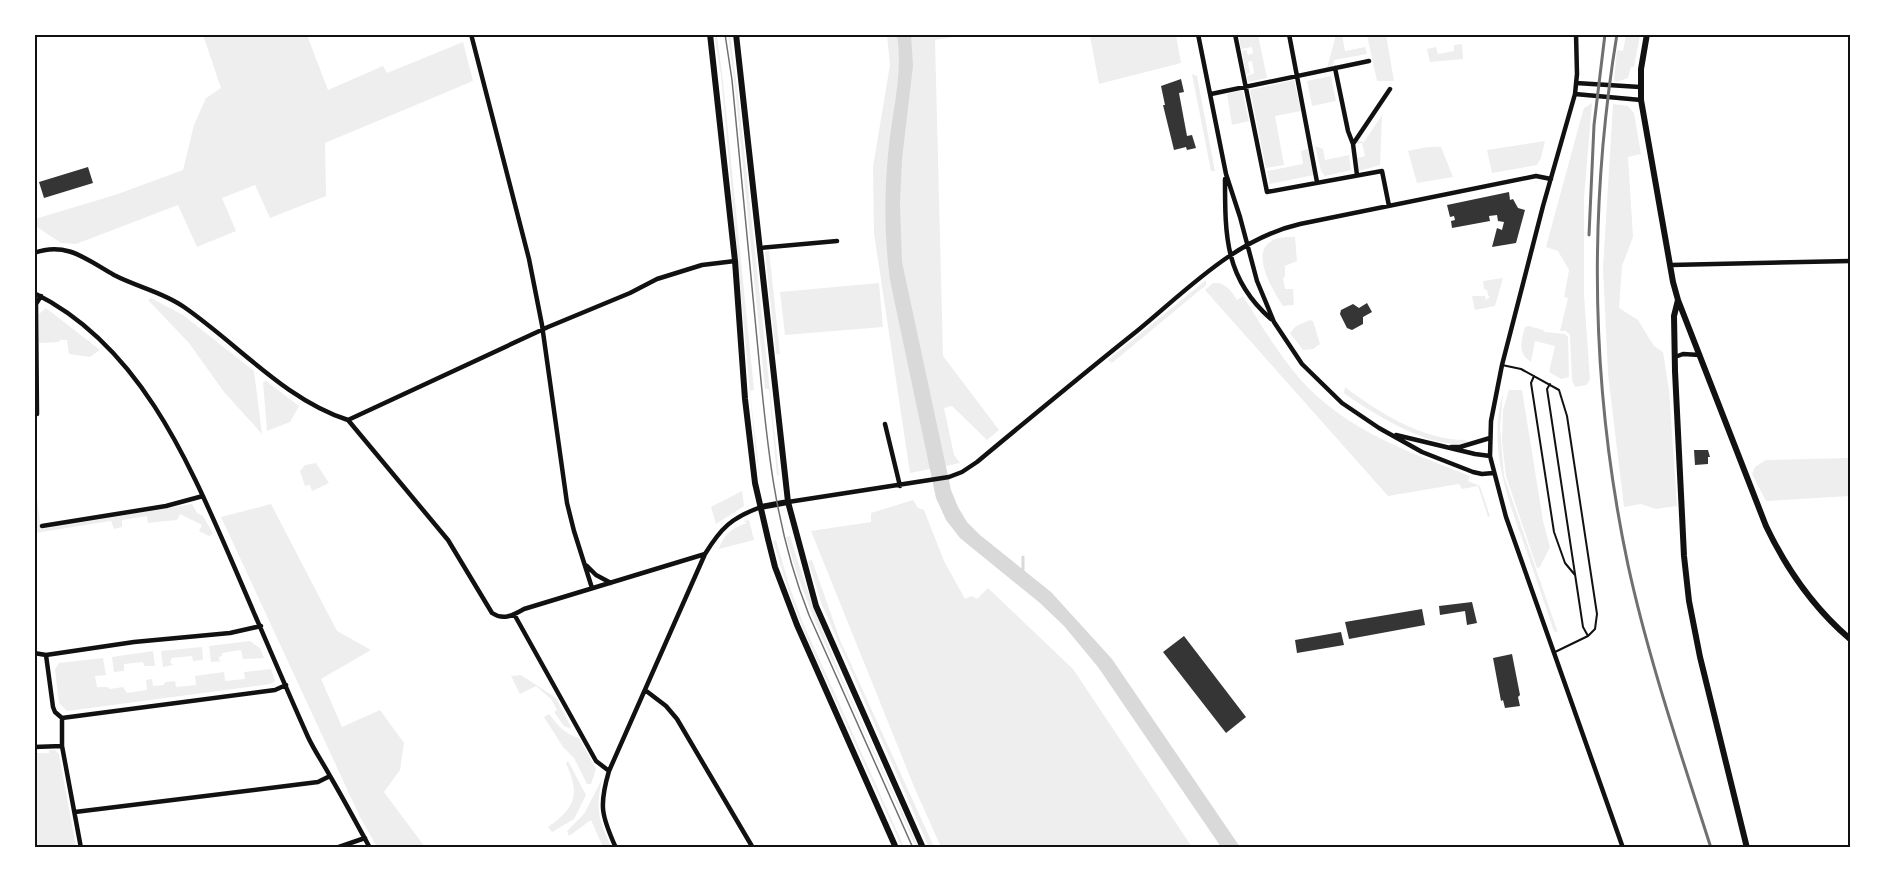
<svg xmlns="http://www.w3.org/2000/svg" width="1885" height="882" viewBox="0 0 1885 882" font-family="Ubuntu,sans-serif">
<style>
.green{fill:#eee}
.water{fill:#d9d9d9}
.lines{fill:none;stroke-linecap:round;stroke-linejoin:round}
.stream{stroke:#d9d9d9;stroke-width:3}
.building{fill:#353535}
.service{stroke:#111;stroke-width:2}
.minor{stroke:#111;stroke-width:4.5}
.tertiary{stroke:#111;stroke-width:6}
.tram{stroke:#707070;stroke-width:1.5}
.rail{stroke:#707070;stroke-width:3}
.neatline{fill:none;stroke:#111;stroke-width:2}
</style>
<rect width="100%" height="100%" fill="#fff"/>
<path class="green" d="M203 35H307L328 90 383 66 387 73 463 42 473 81 325 143 326 196 270 218 255 185 222 198 236 231 197 247 178 205 76 244 61 243 37 227 35 219 115 195 183 170 194 125 206 98 221 88Z
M714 35H717L723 81 754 390 750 391 760 479 755 447 721 75Z
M728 35H730L739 103 779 475 777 476 769 389H765L735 87Z
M887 35H964L935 40 943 356 999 430 987 440 952 406 944 408 954 455 960 463 910 473 874 233 873 167 890 65Z
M1080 35H1176L1181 63 1099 84 1090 36 1081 37Z
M1239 35H1258L1267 78 1248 82 1247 76 1254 73 1252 61 1248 62 1250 73 1246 74 1242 51 1246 50 1248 55 1253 53 1252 47 1241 49Z
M1336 35H1342L1345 51 1365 47 1367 54 1334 60 1333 67 1327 68Z
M1367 35H1386L1394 81H1377Z
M1626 35H1640L1634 67H1631L1628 78 1616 82 1614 80 1617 50 1623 51Z
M1462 44 1463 59 1430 62 1427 49 1436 47 1438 54 1454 51V45Z
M1192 74 1197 76 1215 171H1211Z
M1331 76 1336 101 1312 106 1307 81Z
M1294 80 1301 111 1275 116 1284 165 1266 168 1250 90Z
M1242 90 1249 121 1232 125 1227 94Z
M1592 103 1584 198V295L1590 380 1586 385 1575 387 1572 380 1570 335 1566 331H1560L1568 298 1564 297 1569 270 1558 251 1546 247 1581 118 1584 108Z
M1613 104 1628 106 1634 113 1641 154 1628 157 1633 237 1622 266 1619 308 1638 320 1654 346 1663 352 1669 390 1677 506 1656 509 1641 504 1624 507 1608 374 1603 268Z
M1382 115 1380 165 1359 171 1357 158 1365 156 1362 143 1357 144V140L1364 142Z
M1545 141 1541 158 1537 165 1492 173 1487 150Z
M1315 146 1323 149 1325 160 1349 155 1351 170 1325 176 1321 171Z
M1427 147H1441L1453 177 1417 183 1408 151Z
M1308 149 1314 175 1270 184 1267 171 1303 164 1301 151Z
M1295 237 1297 261 1285 266V277L1283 278 1285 289H1293L1294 305 1283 306C1274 292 1246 249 1276 239 1282 237 1289 237 1295 237Z
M769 250 780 354H776L765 252Z
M1503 278 1495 306 1475 310 1472 296H1485L1486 300 1490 297 1488 295 1487 290 1484 289 1483 281Z
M1206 280V285L1112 363 1108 360Z
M879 283 883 327 785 335 780 292Z
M1213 283C1225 282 1231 290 1237 300L1243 296C1261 325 1278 353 1300 379 1345 430 1409 452 1470 476L1468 481 1480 486 1490 516 1488 517 1478 486 1462 489 1459 484 1388 496 1205 290Z
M151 298 183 315 254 371 262 434 224 392 189 343 148 300Z
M46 308 100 350 90 357 69 354 67 340H60L59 342 39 343V314Z
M1310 320 1313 321 1320 344 1313 349 1303 350 1290 333 1296 326Z
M1529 326 1543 330 1545 332 1565 334 1568 337 1569 377 1561 379 1549 372 1555 346 1535 341 1531 362C1517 353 1521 341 1525 327Z
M266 381 299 406 290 422 267 431 263 382Z
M1345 387C1378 412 1422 440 1465 440L1468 442C1436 453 1375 414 1349 397L1344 393Z
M1509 390H1522L1543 521 1550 547 1540 567 1537 568 1506 476 1502 441 1503 410Z
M1503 393 1500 428 1504 476 1558 633 1554 631C1544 602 1534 573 1524 544 1506 495 1488 445 1503 393Z
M1850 458V496L1766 501 1752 474 1755 467 1766 460Z
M316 463 329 483 312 491 310 485 305 486 300 471 305 465Z
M34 475 41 529 192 504 197 513 203 516 213 534 209 536 199 531 202 525 180 514 177 520 148 523 147 516 122 520V527L114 529 111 521 35 533Z
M742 491 744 506 716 524 711 507Z
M913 500 918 508 924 510 944 561 965 599 972 596 977 599 988 588 1073 669 1192 847H941L915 789 811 531 871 522V513Z
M271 504 337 631 371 650 321 679 342 727 380 710 404 743 400 770 384 792 425 847H377L360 817 221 517Z
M749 520 754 540 719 549C723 535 733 527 747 523L743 521Z
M790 536C822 645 872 745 918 847H916L815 622 798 577 786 537Z
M776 540 790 588 803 623 904 847H902L804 631 788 589 773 541Z
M812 560 840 640 934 847H929L822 605 808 561Z
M250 641 260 648 264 658 243 659 241 650 222 653V656L219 657V660L222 661 211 662 209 646Z
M202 647 203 660 193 661 192 656 172 658 170 662 173 665 163 667 161 651Z
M153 651 155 666H144L143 662 124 664V671L114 672 112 657Z
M103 658 106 675 95 676 97 687H107L110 689 123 687 127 693 147 690 146 680 152 679 153 686 164 685 165 682 175 681 176 687 196 685 195 676 224 672 225 681 245 679 244 672 271 669 275 681 271 684 67 711 59 703 55 669 59 663Z
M521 675 556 698 571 727 569 728 564 726 554 712 557 710 551 699 536 686 520 694 511 676Z
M549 714C558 726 565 734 579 738L596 769 591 784H587L574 758 563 747 544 717Z
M49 750H55L59 754 76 847H35V753H49Z
M568 761 586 795 574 819 552 832 548 827C576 807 580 795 566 763Z
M602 779C595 810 599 820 611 847H603L591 820 569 836 567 831 584 814Z"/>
<path class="water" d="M897 35H911L913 66 902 159 900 203 902 262 951 490 958 507 967 522 980 535 1051 592 1112 659 1240 847H1221L1098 667 1064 626 1040 603 960 538 946 520 936 498 890 280C884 234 884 191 889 145 893 108 903 72 897 35Z"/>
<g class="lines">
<path class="stream" d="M1023 573V557"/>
</g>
<path class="building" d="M1181 79 1184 92 1179 93 1187 136 1192 135 1196 148 1187 150 1186 147 1174 150 1163 105H1165L1161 86Z
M88 167 93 183 44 198 39 182Z
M1509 192 1510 200 1513 199 1518 208 1525 210 1516 243 1492 247 1497 228 1502 230 1504 222 1498 221 1497 215 1489 216 1490 221 1452 228 1451 221 1455 220 1454 216 1450 217 1447 205Z
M1367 303 1372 312 1363 317V324L1352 330 1347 328 1340 314 1341 310 1353 304 1359 308Z
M1694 450H1708L1710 457H1708V464L1695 465Z
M1472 602 1477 623 1467 625 1465 611 1440 615 1439 606Z
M1422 609 1425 625 1349 639 1345 622Z
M1341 632 1344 645 1297 653 1295 640Z
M1184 636 1246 717 1226 733 1163 652Z
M1512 654 1520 695 1518 697 1520 706 1505 708 1503 700 1501 701 1493 658Z"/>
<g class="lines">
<path class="service" d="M1502 365 1521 369 1559 390 1567 416 1597 614 1595 629 1588 636 1555 652
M1534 376 1531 383 1554 532 1565 563 1575 575
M1550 384 1547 389 1583 627 1588 636"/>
<path class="minor" d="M471 34 529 259 542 325 567 503 574 531 592 588
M1198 34 1226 174 1240 217 1257 281 1274 322 1302 364 1342 403 1379 428 1422 452 1473 472 1482 474 1493 473
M1235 34 1267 192 1382 171 1389 206
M1289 34 1317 182
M1576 34 1577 74 1575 94 1543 206 1502 365 1491 421 1490 456 1506 517 1623 848
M1335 68 1348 131 1353 144
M1576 83 1640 87
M1211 94 1369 61
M1575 94 1641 100
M1357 175 1353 144 1390 89
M1225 179C1225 236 1225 279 1271 319
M760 248 837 241
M34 253C67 241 87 260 114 275 137 287 163 292 184 307 239 345 284 399 348 420L448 540 492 613C504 621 513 615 524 609L705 554
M1671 265 1850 261
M34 293C138 344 187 458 230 557 256 617 281 677 308 737 314 750 323 763 330 776 344 800 357 824 370 848
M1675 357 1683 354 1700 355
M37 414 36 304 41 296
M348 420 548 327 630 293 657 279 702 265 735 261
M885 424 900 486
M1396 435 1475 454 1490 456
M1451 447H1460L1490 438
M788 502 949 477 962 472 977 462C1030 418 1083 374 1137 331 1187 290 1235 239 1300 224L1536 176 1551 179
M42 526 166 506 203 496
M587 566 596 575 611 583
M514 614 596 761 609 771
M34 653 46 655 134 642 230 633 261 626
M46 655 53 707 55 712 62 718
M645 690 666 706 677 719 753 848
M62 718 275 690 286 685
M62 718V746L81 848
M34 747 62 746
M75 812 318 782 330 776
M336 848 365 838
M616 848C601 815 599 805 609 771L705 554C721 528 731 518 761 507"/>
<path class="tertiary" d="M710 34 735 261 745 399 755 483 768 539 775 567 797 625 896 848
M736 34 788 502 816 606 923 848
M1647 34 1641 69V100L1673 282 1678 300 1766 526C1786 568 1815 609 1850 639
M1678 300 1674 316 1675 371 1684 556 1689 601 1700 657 1747 848
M761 507 788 502"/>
<path class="tram" d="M725 34 732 80C740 167 749 253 757 339 766 434 773 525 809 615L913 848"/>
<path class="rail" d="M1617 34C1588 211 1591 390 1628 565 1649 661 1681 754 1711 848
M1589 235 1594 125 1605 34"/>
</g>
<rect width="1885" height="882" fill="none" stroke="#ffffff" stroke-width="72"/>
<rect x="36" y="36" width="1813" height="810" class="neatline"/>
</svg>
